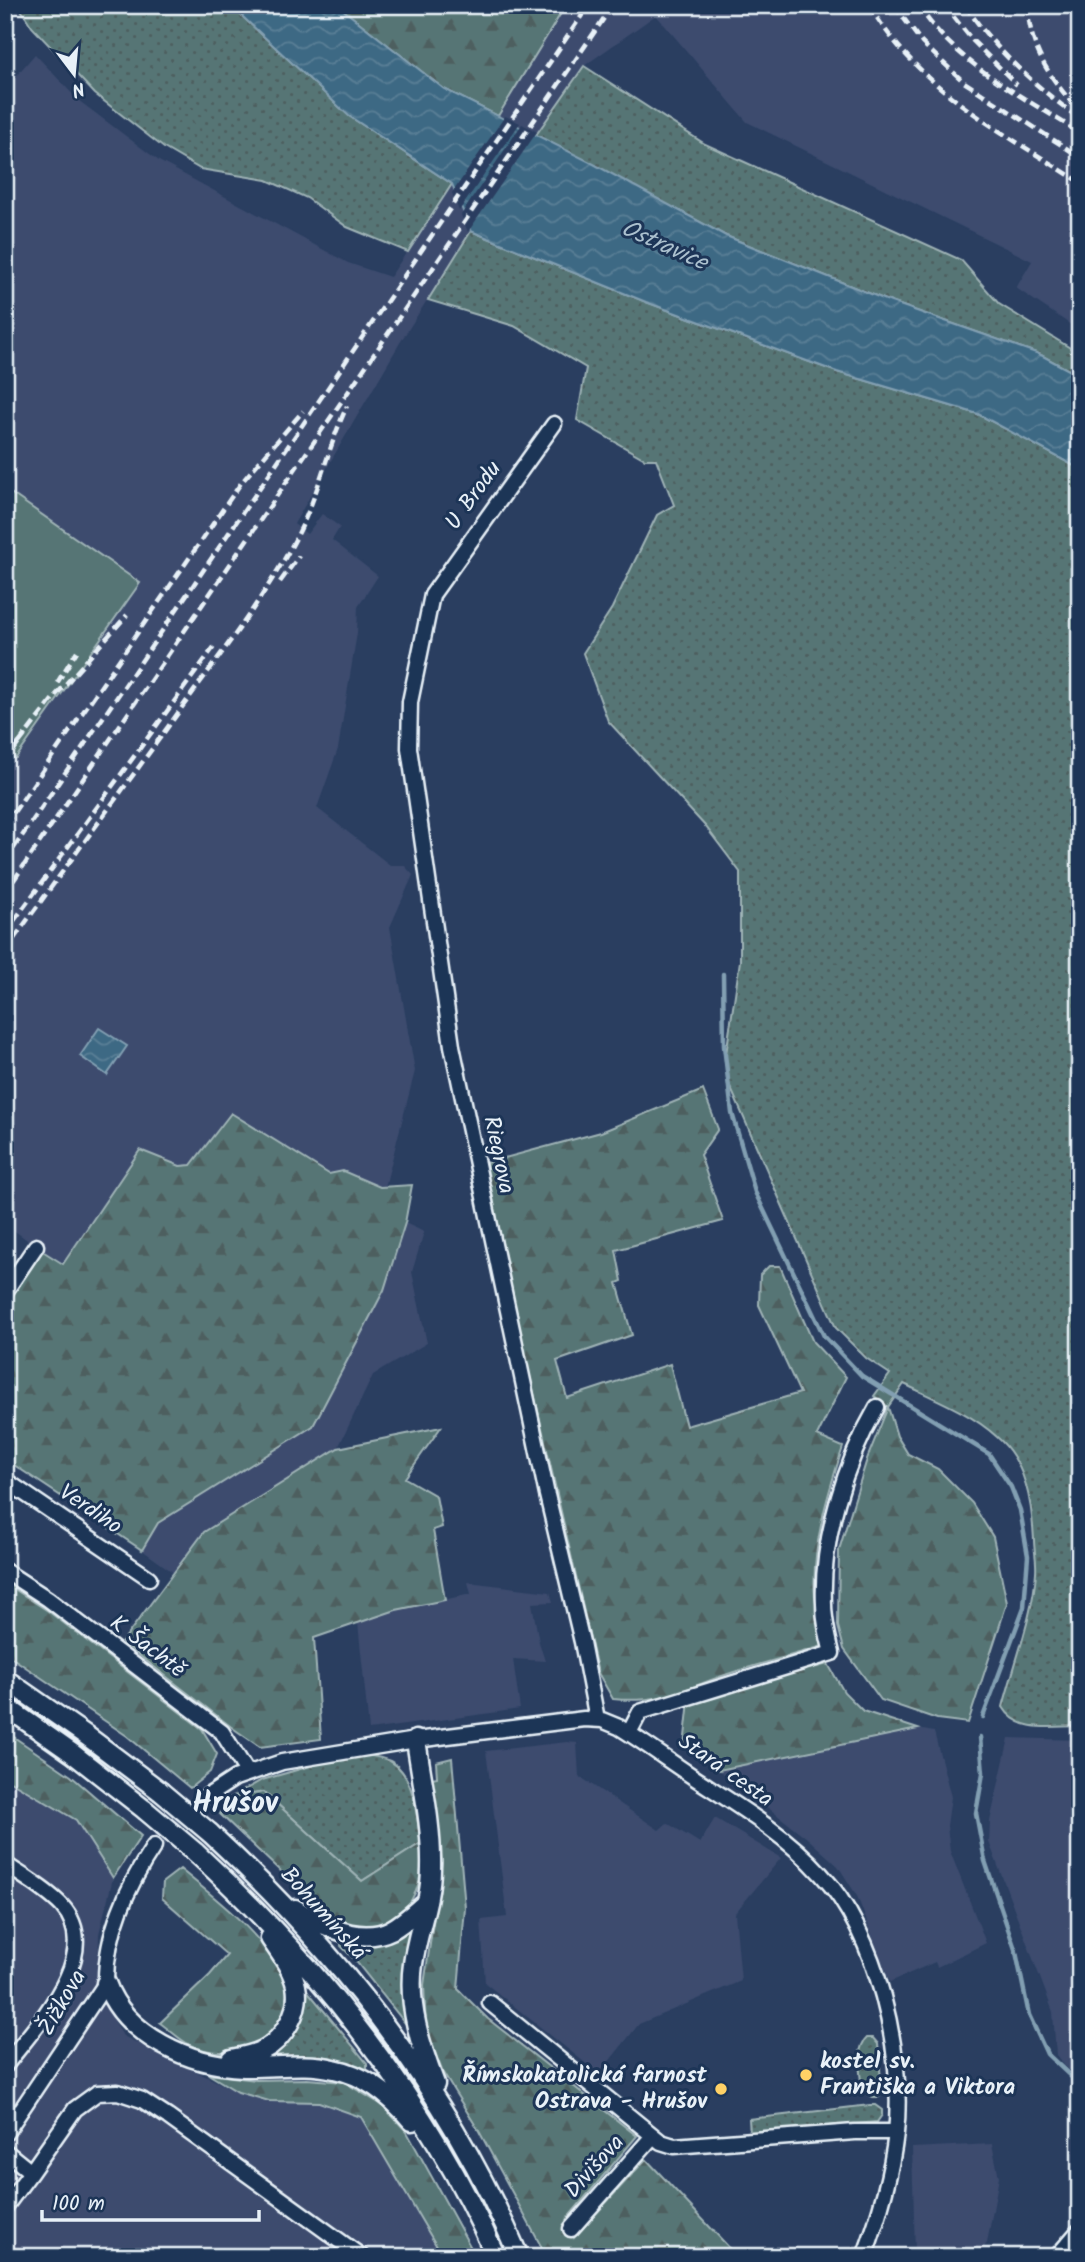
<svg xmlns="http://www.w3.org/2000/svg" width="1085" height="2262" viewBox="0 0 1085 2262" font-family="Kalam,sans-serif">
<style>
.built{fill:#3c4b6e}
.grass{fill:url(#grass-dots);stroke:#9fb3b6;stroke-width:2}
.forest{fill:url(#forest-firs);stroke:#9fb3b6;stroke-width:2}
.green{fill:#567574;stroke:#9fb3b6;stroke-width:2}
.water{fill:url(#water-waves);stroke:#829fb2;stroke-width:2}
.pier{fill:#2a3e60}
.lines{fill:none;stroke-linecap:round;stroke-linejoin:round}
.stream{stroke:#829fb2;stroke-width:4.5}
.minor-tunnel{stroke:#465977;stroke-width:14;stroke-dasharray:14 7;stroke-linecap:butt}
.minor-casing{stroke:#e8f1f8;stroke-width:19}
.major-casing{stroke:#e8f1f8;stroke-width:23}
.highway-casing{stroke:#e8f1f8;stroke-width:26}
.minor{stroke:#1d3557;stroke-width:14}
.major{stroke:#1d3557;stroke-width:18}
.highway{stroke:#1d3557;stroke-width:21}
.rail{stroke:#e8f1f8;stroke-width:4.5;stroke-dasharray:10 5;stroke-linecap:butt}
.major-bridge-casing{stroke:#e8f1f8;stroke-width:23;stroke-linecap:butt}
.major-bridge{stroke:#1d3557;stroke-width:18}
.poi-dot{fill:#ffd166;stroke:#1d3557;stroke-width:2.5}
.labels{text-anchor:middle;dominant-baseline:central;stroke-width:6;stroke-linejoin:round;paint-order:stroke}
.street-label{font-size:23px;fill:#e8f1f8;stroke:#1d3557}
.poi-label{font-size:23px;font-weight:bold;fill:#e8f1f8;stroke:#1d3557;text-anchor:start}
.water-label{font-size:24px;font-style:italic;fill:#acc1cf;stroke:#1d3557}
.district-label{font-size:30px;font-weight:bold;fill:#e8f1f8;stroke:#1d3557}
</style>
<defs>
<pattern id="grass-dots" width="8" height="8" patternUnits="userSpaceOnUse" patternTransform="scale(1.75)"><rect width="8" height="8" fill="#567574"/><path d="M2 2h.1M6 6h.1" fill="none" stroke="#4e5e5f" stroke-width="1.8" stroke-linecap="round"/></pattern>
<pattern id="forest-firs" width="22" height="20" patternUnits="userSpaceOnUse" patternTransform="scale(1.75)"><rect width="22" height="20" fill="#567574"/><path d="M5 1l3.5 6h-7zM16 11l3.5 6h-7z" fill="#4e5e5f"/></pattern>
<pattern id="water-waves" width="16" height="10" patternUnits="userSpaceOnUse" patternTransform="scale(1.75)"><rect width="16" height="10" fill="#3e6984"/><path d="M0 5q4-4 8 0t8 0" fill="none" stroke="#5a7f96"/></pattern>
</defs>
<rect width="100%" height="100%" fill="#2a3e60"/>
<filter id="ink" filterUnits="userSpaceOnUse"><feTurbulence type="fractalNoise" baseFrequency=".0143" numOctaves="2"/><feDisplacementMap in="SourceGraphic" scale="14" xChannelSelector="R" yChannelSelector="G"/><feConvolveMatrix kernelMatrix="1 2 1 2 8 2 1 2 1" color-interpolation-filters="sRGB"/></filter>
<g filter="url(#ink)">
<path class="built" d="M566 5H1080V331L1016 288 1032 261 747 122 656 15 584 66 471 231 401 341 294 524 307 534 322 514 340 527 332 540 378 576 358 607 357 633 338 749 317 808 390 865H404L413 875 390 927 415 1071 385 1187H380L343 1171 330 1174 231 1114 191 1165 180 1166 140 1150 62 1265 5 1224V773L140 583 5 489V80L10 83 35 54 78 100 159 161 348 263 390 277 498 116Z
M405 1223 424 1232 412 1272 427 1343 373 1375 338 1448 204 1532 174 1573 142 1550 158 1523 313 1426 384 1290Z
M468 1582 550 1592 553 1602 532 1603 539 1642 545 1661 513 1659 520 1709 369 1730 358 1623 396 1610 471 1594Z
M918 1729 934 1732 951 1797 947 1826 950 1851 986 1943 937 1967 935 1962 890 1982 857 1896 838 1866 807 1838 719 1770Z
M1009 1738 1080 1740V2079L1072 2075 1056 2055 1053 2012 989 1842 990 1821Z
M567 1742 577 1743 579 1776 659 1830 667 1823 700 1843 715 1818 781 1858 735 1913 741 1981 639 2024 599 2074 485 1983 481 1920 507 1917 486 1751Z
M5 1778 77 1820 113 1878 99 1934 98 1993 123 2036 238 2092 269 2101 319 2102 361 2117 443 2257H5Z
M992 2144 999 2177 987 2243 980 2253H915L912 2148Z"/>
<path class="grass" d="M18 5H230L349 116 452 184 408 252 347 227 307 198 267 180 200 169 164 148 95 94 32 27Z
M584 66 705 144 961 260 999 304 1080 354V376L1039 354 891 302 726 236 536 135Z
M471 231 646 302 837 372 978 414 1080 469V1726C1052 1726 1019 1734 1003 1707 1013 1668 1034 1612 1036 1572 1037 1561 1034 1550 1034 1540 1032 1503 1026 1462 997 1437 971 1413 935 1399 904 1384L888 1407 874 1396 890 1374 866 1358 836 1328 729 1084 725 1061 740 961V872L706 827 608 721 583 653 612 608 657 515 674 505 656 459H645L577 420 586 368 514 326 428 300Z
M368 1755C375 1757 384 1758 390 1761 416 1775 416 1817 421 1843L362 1881 264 1792 230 1798 262 1780 321 1763Z
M414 1921 404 1984 405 2023 354 1959 341 1946 342 1940Z
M306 1989 367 2063V2069L328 2057 269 2056C295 2039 305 2019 306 1989Z
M867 2038H873L878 2044 882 2093 879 2097H873L862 2091C861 2075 854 2050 867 2038Z
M870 2105H875L882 2110V2115L877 2122 750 2134 749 2119Z"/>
<path class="forest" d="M337 5H566L498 116 444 89Z
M703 1090 718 1129 700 1155 723 1221 616 1250 622 1281 617 1283 632 1335 557 1361 567 1398 670 1364 686 1426 800 1393 759 1305 760 1275 769 1266H780L813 1342 846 1377 817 1436 843 1447C828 1493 811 1548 815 1597 817 1613 821 1630 823 1646 793 1655 763 1663 734 1672 687 1687 664 1704 613 1699L598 1673 519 1328 486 1163 601 1132Z
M231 1113 329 1174 343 1171 380 1187 412 1185 405 1223 384 1290 313 1426 158 1523 142 1550 5 1459V1301L41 1250 63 1264 140 1150 180 1166 191 1165Z
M888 1407 897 1436 908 1454 938 1469 972 1503 993 1537 1007 1603 968 1723 937 1719 881 1700 844 1649 838 1626 839 1550 867 1459Z
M441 1427 405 1478 436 1496 442 1527 433 1530 445 1600 396 1610 314 1638 321 1739 260 1747 234 1729 122 1642 204 1532 338 1448Z
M5 1583 48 1611 202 1729 217 1754 210 1772 190 1788 127 1736 5 1653Z
M828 1664 844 1692 863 1711 918 1729 719 1770 684 1746 689 1701Z
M5 1731 71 1776 141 1836 113 1878 76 1820 5 1778Z
M452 1758 465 1908 458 1989 488 2019 637 2136 566 2220 574 2238 646 2159 738 2257H544L541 2246 479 2131 443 2073 426 2029 424 1985 442 1861 432 1778 437 1777 436 1762Z
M264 1792 362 1881 421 1843C423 1871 421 1896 398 1915 378 1932 344 1931 323 1915 313 1908 306 1896 298 1888 272 1863 246 1839 220 1814L230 1798Z
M180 1869C216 1899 257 1929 280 1971 282 1976 286 1981 286 1986 294 2037 233 2066 190 2045 180 2040 170 2030 160 2023L210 1975 227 1955 162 1898 163 1882Z
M208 2074 256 2080 307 2079 344 2082 382 2105 407 2132 476 2257H443L361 2117 319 2102 269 2101 238 2092Z"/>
<path class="green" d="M5 489 140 583 16 758 5 757Z"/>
<path class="water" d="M230 5H337L444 89 590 162 726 236 891 302 1039 354 1080 376V469L978 414 837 372 646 302 471 231 452 184 349 116Z
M99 1028 127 1046 107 1075 80 1056Z"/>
<path class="pier" d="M505 116 520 123 459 211 452 193Z
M522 124 537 132 468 232 461 215Z"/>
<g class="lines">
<path class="stream" d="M723 974 724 1046 732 1113 755 1192 824 1336 862 1376 989 1454 1011 1487 1020 1510 1028 1556 1024 1607 983 1717
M980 1737 983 1773 976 1813 985 1861 1016 1952 1029 2015 1047 2054 1080 2085"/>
<path class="minor-tunnel" d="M154 1846 174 1823 203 1799"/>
<defs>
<path id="minor" d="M554 424 432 595 410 702 409 748 452 1046 547 1495 582 1642 597 1719
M5 1292 36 1246
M5 1480 149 1578
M5 1571 48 1599 222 1732 247 1772
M629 1733 640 1712 832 1653C828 1637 824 1621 824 1604 821 1540 845 1462 877 1407
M203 1799 235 1778 282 1762 416 1740 584 1719 602 1720 619 1727C645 1743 669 1761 695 1778 738 1806 786 1835 821 1874 877 1933 905 2054 896 2133 891 2176 879 2217 864 2257
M5 1864C24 1877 47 1890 62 1906 106 1955 34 2027 5 2066
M490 2003 661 2142 674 2146 855 2132H896
M5 2134 106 1983C105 1935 128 1885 154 1846
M5 2151 31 2172 75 2109 97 2093 118 2092 142 2100 168 2117 362 2257
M5 2207 31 2172
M571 2229 653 2136"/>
<path id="major" d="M5 1679 87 1736 160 1791
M5 1706 72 1753 145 1810
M416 1740C422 1782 432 1826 431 1868 431 1901 417 1932 413 1964 407 2004 421 2047 435 2084
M210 1833C340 1953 450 2094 519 2257
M195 1852C318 1965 428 2102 496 2257
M295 1909C322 1926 361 1945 391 1930 404 1923 415 1912 427 1902
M106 1983C125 2036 190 2065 244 2067 273 2068 304 2062 334 2069 365 2075 392 2097 412 2121
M231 2059C242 2057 253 2055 263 2050 284 2039 301 2010 296 1986 292 1968 279 1952 270 1938"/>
<path id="highway" d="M1061 2257 1080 2235"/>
</defs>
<use href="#minor" class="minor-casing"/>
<use href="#major" class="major-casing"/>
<use href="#highway" class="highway-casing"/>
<use href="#minor" class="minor"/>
<use href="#major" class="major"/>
<use href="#highway" class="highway"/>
<path class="rail" d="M869 5C920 90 999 130 1080 182
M894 5 922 43 964 82 1080 157
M918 5C955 64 1023 96 1080 133
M944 5 973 41 1017 85
M965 5C995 51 1037 87 1080 119
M1027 5C1031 52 1049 76 1078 110
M280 582 299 556
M57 683 77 651
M19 743 55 696 127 615
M5 763 25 734
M5 825 241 483 303 411
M5 861 589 5
M5 893 613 5
M5 933 214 647
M5 951C64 869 124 788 183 706 222 652 268 593 298 534 319 493 328 447 347 406"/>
<defs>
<path id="major-bridge" d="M160 1791 210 1833
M145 1810 195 1852"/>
</defs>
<use href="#major-bridge" class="major-bridge-casing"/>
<use href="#major-bridge" class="major-bridge"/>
</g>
</g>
<g class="poi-dot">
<circle cx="806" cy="2075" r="7"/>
<circle cx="721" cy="2089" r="7"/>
</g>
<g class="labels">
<g class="street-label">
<text transform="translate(474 496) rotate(-54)">U Brodu</text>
<text transform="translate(498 1155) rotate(78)">Riegrova</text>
<text transform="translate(90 1510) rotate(34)">Verdiho</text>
<text transform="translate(147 1647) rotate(37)">K Šachtě</text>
<text transform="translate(725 1771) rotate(35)">Stará cesta</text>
<text transform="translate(323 1914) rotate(48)">Bohumínská</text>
<text transform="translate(63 2003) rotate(-60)">Žižkova</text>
<text transform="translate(595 2167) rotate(-48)">Divišova</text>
</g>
<g class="poi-label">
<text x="820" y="2062">kostel sv.<tspan x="820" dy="26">Františka a Viktora</tspan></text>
<text x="707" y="2076" text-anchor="end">Římskokatolická farnost<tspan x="707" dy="26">Ostrava - Hrušov</tspan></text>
</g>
<g class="water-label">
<text transform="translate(664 246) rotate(24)">Ostravice</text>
</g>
<g class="district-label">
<text x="235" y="1804">Hrušov</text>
</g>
</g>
<rect width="1085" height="2262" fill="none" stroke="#1d3557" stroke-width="28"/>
<rect x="14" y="14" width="1057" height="2234" fill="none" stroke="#e8f1f8" stroke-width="2.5" filter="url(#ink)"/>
<g transform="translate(74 74) rotate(164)" stroke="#1d3557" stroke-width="5" paint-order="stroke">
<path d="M0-5L12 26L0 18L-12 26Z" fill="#e8f1f8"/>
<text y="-10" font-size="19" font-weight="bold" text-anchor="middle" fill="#e8f1f8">N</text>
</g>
<path d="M42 2210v10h217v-10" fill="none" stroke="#e8f1f8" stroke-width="3.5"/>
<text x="52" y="2210" font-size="21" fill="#e8f1f8" stroke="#1d3557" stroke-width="5" paint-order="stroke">100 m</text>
</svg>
